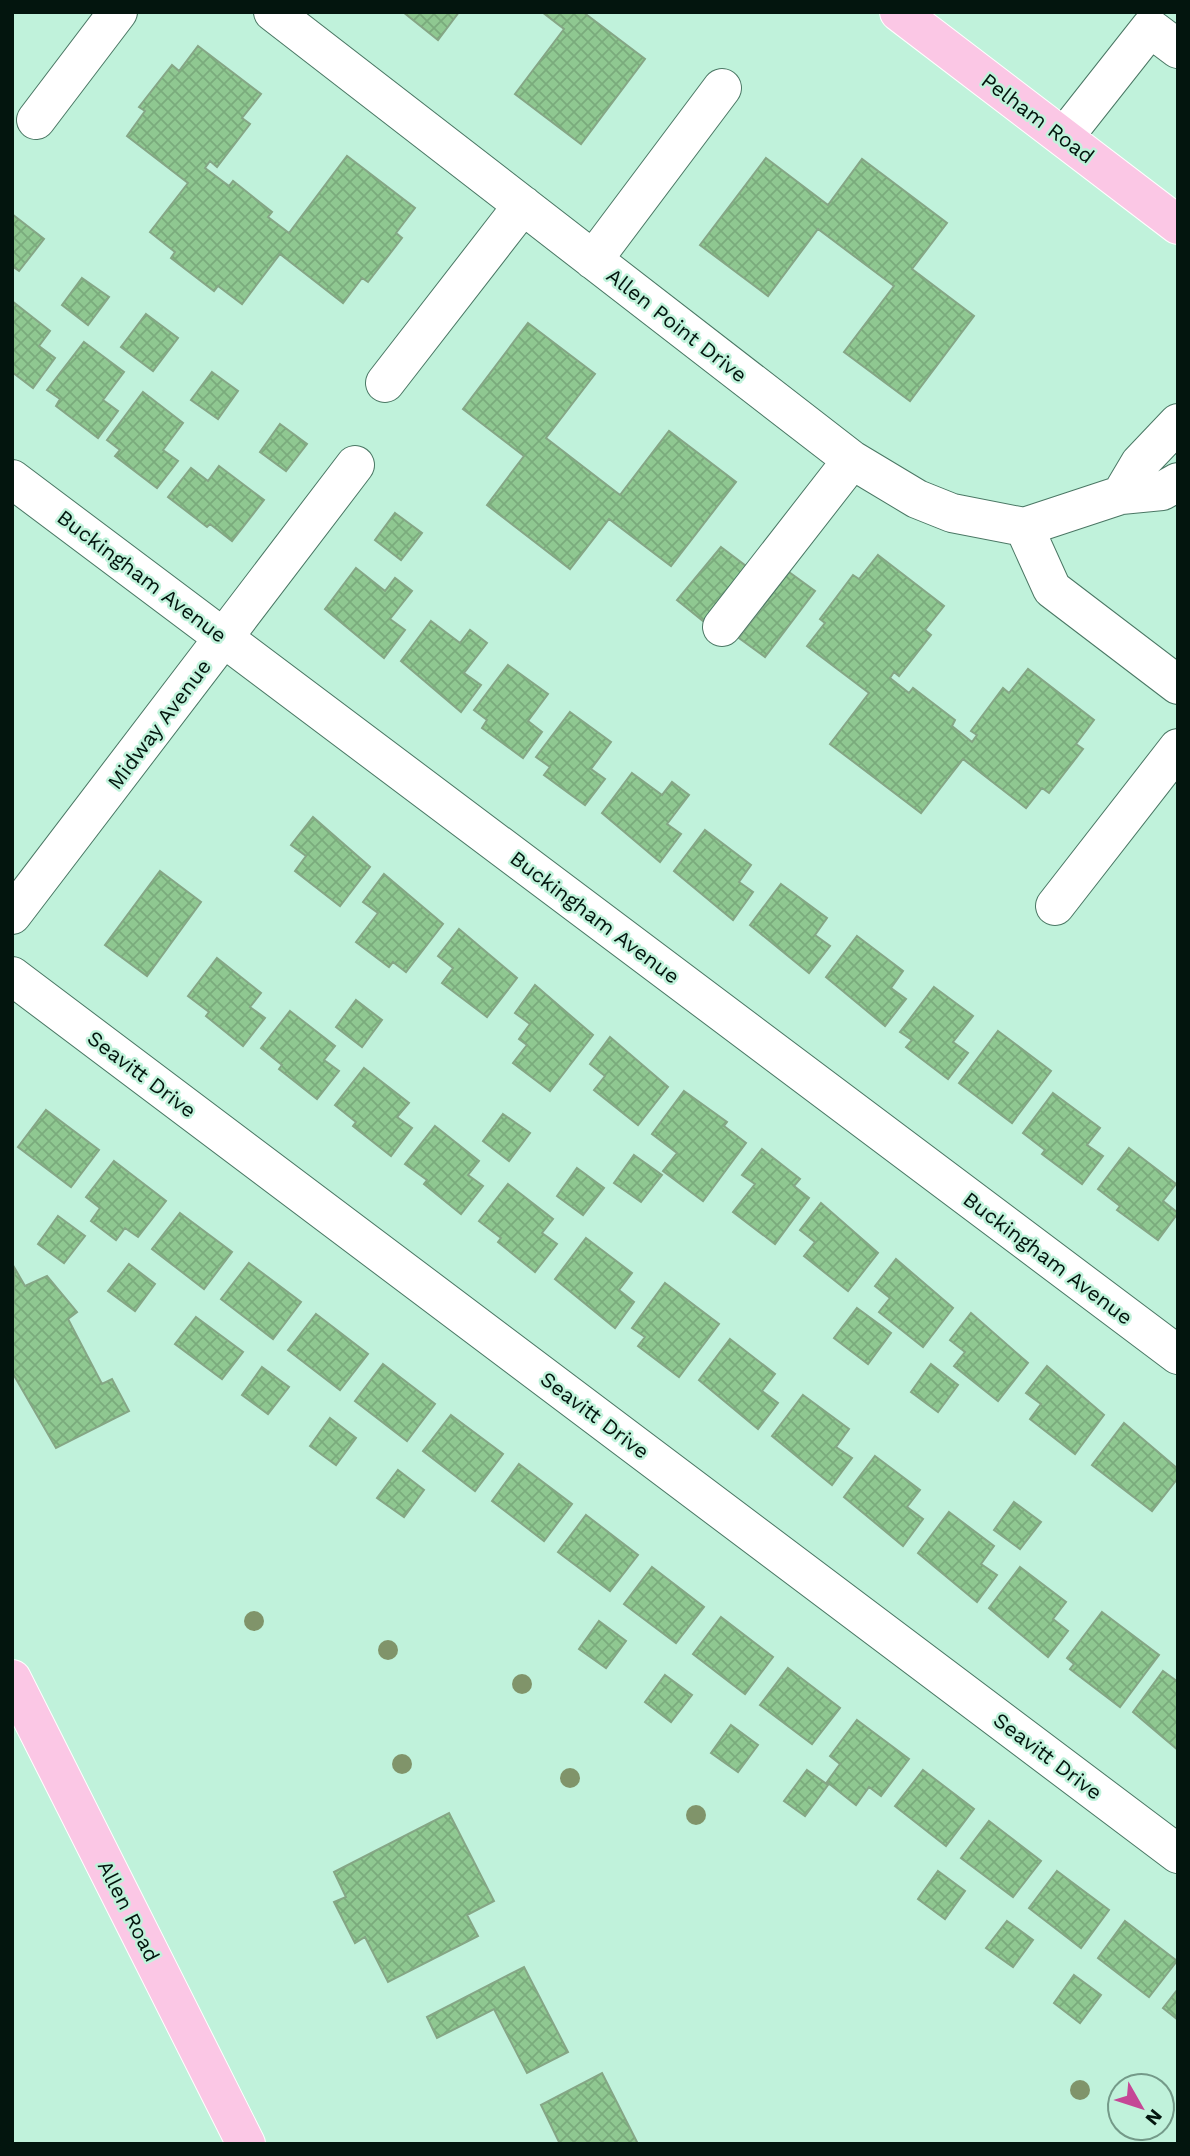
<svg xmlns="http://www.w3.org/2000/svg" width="1190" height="2156" viewBox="0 0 1190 2156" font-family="'Work Sans',sans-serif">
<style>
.building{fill:url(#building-cross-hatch);stroke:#85a685;stroke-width:2}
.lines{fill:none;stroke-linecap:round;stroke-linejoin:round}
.minor-casing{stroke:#4a7764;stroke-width:40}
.major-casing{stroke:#fff;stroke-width:40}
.minor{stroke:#fff;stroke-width:38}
.major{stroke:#fbc7e5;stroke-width:38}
.tree{fill:#80946a}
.labels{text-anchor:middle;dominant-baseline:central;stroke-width:5;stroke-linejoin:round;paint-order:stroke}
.street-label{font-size:21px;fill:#03150e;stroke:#c0f2db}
</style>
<defs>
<pattern id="building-cross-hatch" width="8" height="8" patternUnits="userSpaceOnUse" patternTransform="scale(1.75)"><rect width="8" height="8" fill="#8fc891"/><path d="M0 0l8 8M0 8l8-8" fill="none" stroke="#7aab7c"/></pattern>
</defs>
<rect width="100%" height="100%" fill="#c0f2db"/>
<path class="building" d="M403 12H459L438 40Z
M542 12H583L645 59 581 144 515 94 564 29Z
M198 46 261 94 242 118 250 124 217 167 210 161 205 168 229 186 233 181 272 212 268 217 289 233 347 156 415 208 396 233 402 238 368 282 362 278 343 303 280 254 242 304 218 286 214 291 171 258 175 252 150 232 188 183 127 136 145 111 139 107 172 65 179 71Z
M766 158 828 205 862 159 947 223 912 269 974 316 910 401 844 352 894 286 818 229 768 296 700 245Z
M12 214 44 239 19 271 12 266Z
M82 278 109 297 88 325 62 305Z
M12 301 50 331 39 346 55 358 33 388 12 372Z
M146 314 178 338 153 371 121 347Z
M528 323 595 374 546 438 620 495 669 431 736 482 671 566 609 519 570 569 487 505 524 456 463 409Z
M84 342 124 372 103 400 118 411 98 438 56 406 60 399 47 390Z
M212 372 238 391 218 419 191 400Z
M143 392 183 423 163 450 178 461 157 488 115 456 120 450 107 440Z
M280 424 307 444 286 471 260 452Z
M219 466 264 500 232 541 210 524 207 527 168 497 191 468 208 481Z
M395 513 422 533 401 560 375 540Z
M721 547 746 566 703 621 677 600Z
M878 555 944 606 925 630 931 635 899 676 894 672 890 678 909 693 913 688 955 720 952 726 972 742 977 735 971 731 1003 688 1009 693 1028 669 1094 720 1076 744 1083 749 1049 793 1042 788 1026 808 963 759 921 813 830 744 869 693 807 646 825 623 820 619 853 575 859 579Z
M356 568 385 591 395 578 412 591 390 619 405 630 384 658 325 609Z
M789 572 815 591 765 657 739 638Z
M431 621 460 643 470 630 487 643 464 673 481 685 461 712 401 661Z
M508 665 548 694 528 721 542 732 523 758 482 728 487 720 474 710Z
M570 712 611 742 591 769 605 779 585 805 544 775 550 767 536 757Z
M632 773 662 795 672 782 689 795 667 824 681 834 660 862 602 813Z
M313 817 370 867 340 906 295 871 306 856 291 845Z
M705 830 751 865 739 882 753 892 733 920 674 871Z
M160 871 201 902 147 976 105 945Z
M384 874 443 924 406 972 393 962 389 967 356 942 378 913 363 902Z
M781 884 827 918 815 935 830 946 809 973 750 925Z
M459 929 517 978 487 1017 442 983 453 968 438 956Z
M857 936 903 971 891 988 906 999 885 1026 826 977Z
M217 958 261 993 250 1007 265 1018 243 1046 206 1016 209 1012 188 996Z
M535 985 593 1035 550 1091 513 1063 527 1045 519 1039 530 1024 515 1013Z
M934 987 973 1016 953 1042 968 1053 948 1079 906 1047 912 1040 900 1032Z
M356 1000 382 1020 362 1047 336 1027Z
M290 1011 335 1046 324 1060 339 1071 317 1099 279 1069 282 1065 261 1048Z
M998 1031 1051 1071 1012 1123 959 1083Z
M610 1037 668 1087 638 1125 594 1090 605 1076 590 1064Z
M364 1068 409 1103 397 1117 412 1128 391 1156 353 1126 356 1122 335 1105Z
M684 1091 727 1122 724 1126 746 1143 703 1201 663 1171 677 1153 652 1134Z
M1053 1093 1100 1128 1087 1145 1103 1156 1082 1184 1042 1154 1045 1150 1023 1133Z
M46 1110 99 1150 71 1187 18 1147Z
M503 1114 530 1133 509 1161 483 1141Z
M435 1126 479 1161 468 1175 483 1186 461 1214 424 1184 427 1180 405 1164Z
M1129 1148 1176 1184 1163 1201 1178 1213 1158 1240 1117 1210 1120 1206 1098 1189Z
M762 1149 800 1179 794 1186 809 1198 775 1244 733 1212 755 1184 742 1175Z
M634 1155 662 1175 641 1202 614 1183Z
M114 1161 166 1201 138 1237 125 1228 116 1240 91 1221 100 1208 86 1197Z
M577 1168 604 1188 583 1215 557 1196Z
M508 1184 553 1219 542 1233 557 1244 535 1272 498 1242 501 1238 479 1221Z
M821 1203 878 1253 848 1291 804 1256 815 1242 800 1230Z
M180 1213 232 1252 204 1289 152 1249Z
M58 1216 85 1236 64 1263 38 1244Z
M586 1238 632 1273 619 1290 634 1302 615 1328 555 1279Z
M896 1259 953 1308 923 1347 879 1312 890 1298 875 1286Z
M249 1263 301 1302 273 1339 221 1299Z
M129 1264 155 1284 135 1311 108 1291Z
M14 1267 25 1286 47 1276 77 1312 68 1319 102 1384 112 1379 129 1411 56 1448 12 1372Z
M665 1283 719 1324 679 1377 638 1346 645 1337 632 1328Z
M857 1308 891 1333 868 1364 834 1338Z
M971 1313 1028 1363 998 1401 954 1366 965 1352 950 1340Z
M316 1314 368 1354 340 1390 288 1350Z
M196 1317 243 1352 222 1379 175 1344Z
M730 1339 775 1374 762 1391 778 1403 758 1429 699 1380Z
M383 1364 435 1404 407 1441 355 1401Z
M931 1364 958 1385 938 1412 911 1392Z
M1047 1366 1104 1415 1075 1454 1030 1419 1041 1404 1026 1393Z
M262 1367 289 1387 268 1414 242 1395Z
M803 1395 849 1429 836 1447 852 1458 832 1485 772 1436Z
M451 1415 503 1454 475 1491 423 1451Z
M330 1418 356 1438 336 1465 310 1446Z
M1124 1423 1178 1469V1478L1152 1511 1092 1465Z
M875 1456 920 1490 907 1507 923 1519 903 1546 844 1497Z
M519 1464 572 1504 544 1541 492 1501Z
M398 1470 424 1490 404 1517 377 1498Z
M1014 1502 1041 1522 1020 1549 994 1530Z
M949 1512 994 1546 981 1564 997 1575 977 1602 918 1553Z
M586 1515 638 1555 610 1591 558 1552Z
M652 1567 704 1607 676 1643 624 1604Z
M1020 1567 1066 1602 1053 1619 1068 1631 1048 1657 989 1608Z
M1102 1612 1159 1655 1120 1707 1070 1669 1074 1664 1067 1658Z
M721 1617 773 1657 745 1694 693 1654Z
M599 1621 626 1641 606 1668 579 1649Z
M788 1668 840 1708 812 1744 760 1705Z
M1163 1671 1178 1682V1750L1133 1712Z
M665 1675 692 1695 671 1722 645 1702Z
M857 1720 909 1759 881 1796 869 1787 856 1805 827 1782 840 1764 830 1756Z
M731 1725 758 1745 738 1772 711 1753Z
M807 1770 828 1785 805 1816 784 1801Z
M923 1770 974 1809 946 1846 895 1806Z
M449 1813 494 1901 467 1915 478 1936 388 1982 365 1937 355 1943 334 1902 346 1897 334 1872Z
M989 1821 1041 1861 1013 1897 961 1858Z
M938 1871 965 1891 945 1919 918 1899Z
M1057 1871 1109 1910 1081 1948 1029 1908Z
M1007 1921 1033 1940 1013 1967 986 1948Z
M1125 1921 1177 1961 1149 1997 1098 1958Z
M524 1967 568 2052 527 2073 494 2009 437 2038 427 2017Z
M1074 1975 1101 1995 1080 2023 1054 2003Z
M1178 1989V2020L1163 2008Z
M602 2073 638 2144H560L541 2105Z"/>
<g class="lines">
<defs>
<path id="minor" d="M273 12 852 460 917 499 952 513 1024 527 1121 495 1162 491 1178 482
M36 120 118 12
M1064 137 1150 28 1178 49
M593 260 722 88
M385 383 523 205
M12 479 1178 1355
M1121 495 1140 463 1178 423
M1024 527 1052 589 1178 685
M722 627 852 460
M1055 906 1178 748
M12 915 355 465
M12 976 1178 1854"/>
<path id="major" d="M899 12 1178 225
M12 1679 246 2144"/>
</defs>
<use href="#minor" class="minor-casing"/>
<use href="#major" class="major-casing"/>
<use href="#minor" class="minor"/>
<use href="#major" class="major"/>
</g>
<g class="tree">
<circle cx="254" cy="1621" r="10"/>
<circle cx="388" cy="1650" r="10"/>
<circle cx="522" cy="1684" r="10"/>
<circle cx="402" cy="1764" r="10"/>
<circle cx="570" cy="1778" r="10"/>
<circle cx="696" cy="1815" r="10"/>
<circle cx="1080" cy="2090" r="10"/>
</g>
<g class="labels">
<g class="street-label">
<text transform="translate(1038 118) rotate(37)">Pelham Road</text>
<text transform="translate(677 325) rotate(38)">Allen Point Drive</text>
<text transform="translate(142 576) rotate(37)">Buckingham Avenue</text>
<text transform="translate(159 724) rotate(-53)">Midway Avenue</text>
<text transform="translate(595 917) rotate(37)">Buckingham Avenue</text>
<text transform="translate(142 1074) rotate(37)">Seavitt Drive</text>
<text transform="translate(1048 1258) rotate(37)">Buckingham Avenue</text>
<text transform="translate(595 1415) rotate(37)">Seavitt Drive</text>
<text transform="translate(1048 1756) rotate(37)">Seavitt Drive</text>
<text transform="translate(129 1911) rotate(63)">Allen Road</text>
</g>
</g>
<rect width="1190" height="2156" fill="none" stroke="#03150e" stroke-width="28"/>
<g transform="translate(1141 2107) rotate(129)"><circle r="33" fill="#c0f2db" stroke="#749a89" stroke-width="2"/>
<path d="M0-5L12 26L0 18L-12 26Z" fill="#c54796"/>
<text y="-10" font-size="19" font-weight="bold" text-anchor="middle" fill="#03150e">N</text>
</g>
</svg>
